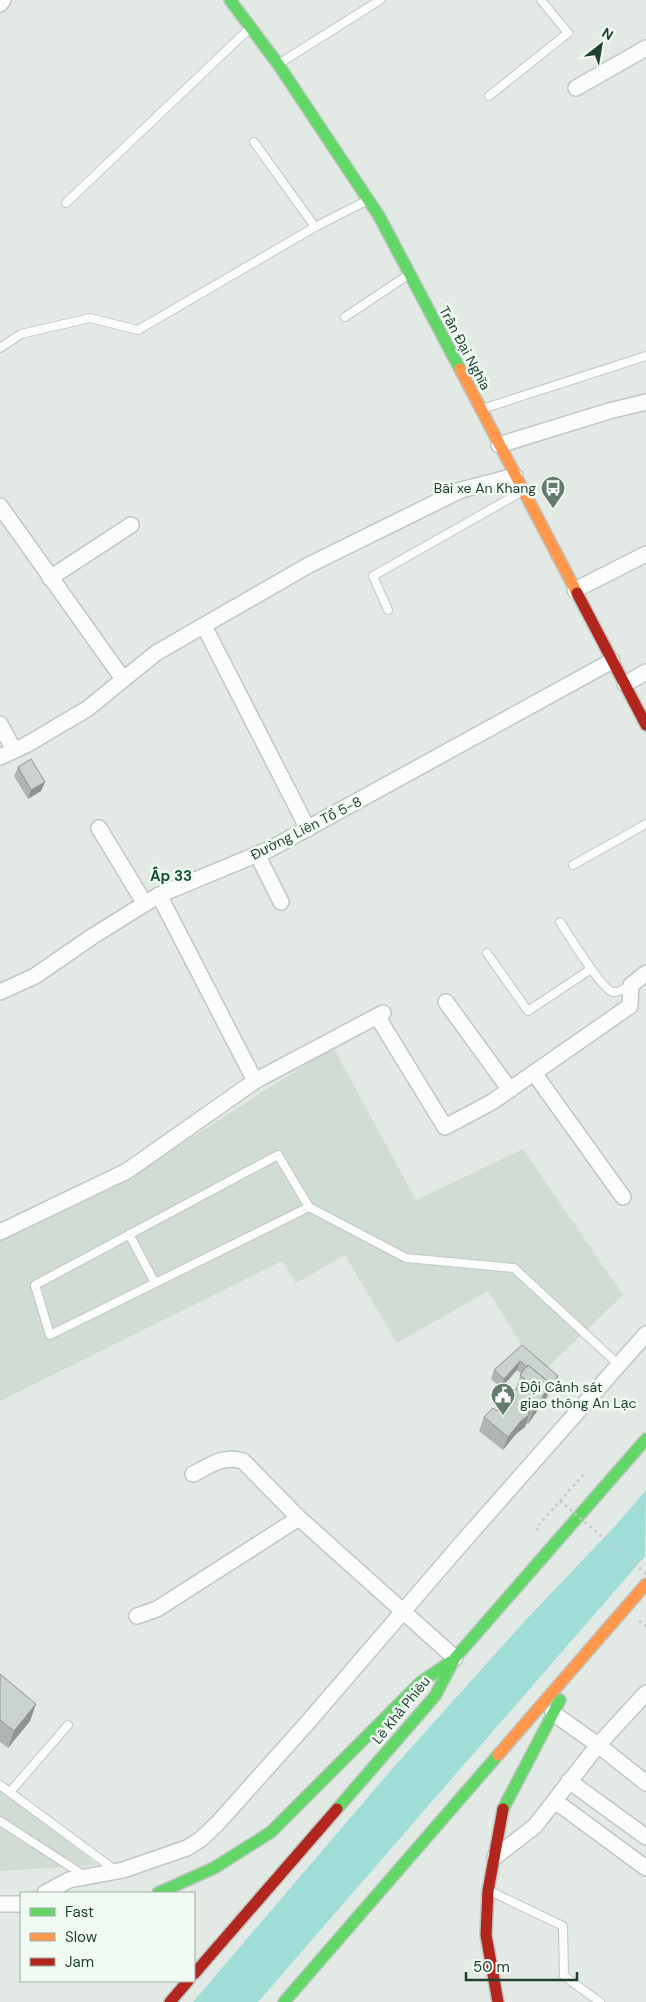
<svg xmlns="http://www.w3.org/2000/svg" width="646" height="2002" viewBox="0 0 646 2002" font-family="'DM Sans',sans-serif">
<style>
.built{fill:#d0dcd4}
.water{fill:#9fddd7}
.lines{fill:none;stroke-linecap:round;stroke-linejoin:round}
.lane-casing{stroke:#c0c7c2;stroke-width:10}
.street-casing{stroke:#c0c7c2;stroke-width:18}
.fast-casing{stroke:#bcc6c1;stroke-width:14}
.slow-casing{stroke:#bcc6c1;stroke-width:14}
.jam-casing{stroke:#bcc6c1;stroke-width:14}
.path{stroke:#c0cac4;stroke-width:2.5;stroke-dasharray:2.5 4;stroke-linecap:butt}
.lane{stroke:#fbfcfb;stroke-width:8}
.street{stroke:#fbfcfb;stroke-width:15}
.fast{stroke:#63d668;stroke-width:11}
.slow{stroke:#ff974d;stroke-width:11}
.jam{stroke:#b3261e;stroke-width:11}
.path-bridge{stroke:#c0cac4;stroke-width:2.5;stroke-dasharray:2.5 4;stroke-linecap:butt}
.wall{fill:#afb5b1}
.shaded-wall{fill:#8e9490}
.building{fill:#cbd3ce;stroke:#8e9490}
.labels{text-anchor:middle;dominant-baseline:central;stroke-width:5;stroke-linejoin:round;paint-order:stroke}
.street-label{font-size:14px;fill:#1f3f2f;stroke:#f1f9f3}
.poi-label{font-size:14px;fill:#1f3f2f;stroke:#f1f9f3;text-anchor:end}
.neighbourhood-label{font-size:15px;font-weight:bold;fill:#185337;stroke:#f1f9f3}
</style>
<rect width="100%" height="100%" fill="#e3eae5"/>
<path class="built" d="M333 1047 416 1200 523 1149 623 1295 547 1368 528 1355 488 1291 397 1343 345 1255 296 1283 282 1261 0 1401V1238L111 1189Z
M0 1783 97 1865 0 1871Z"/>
<path class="water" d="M646 1490 645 1556 258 2002H193L392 1769 522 1624 617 1524Z"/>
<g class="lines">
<defs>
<path id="lane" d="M280 63 380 0
M489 96 568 33 541 0
M254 142 315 227
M66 203 249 29
M345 317 408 275
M0 348 21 334 90 318 138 330 315 227 366 201
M482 409 646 356
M388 610 373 576 523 491
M573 865 646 824
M560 922C568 934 602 990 613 992 619 993 626 988 631 985
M487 953 528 1011 591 969
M309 1207 50 1335 35 1285 278 1155 309 1207 406 1258 514 1268 619 1365
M129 1234 155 1283
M0 1785 115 1870
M10 1792 68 1725
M0 1821 85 1876
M494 1893 563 1926 564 1976 600 2002"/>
<path id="street" d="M0 4 3 0
M576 88 646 48
M499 445 609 411 646 402
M0 506 123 679
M50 578 131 525
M575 590 646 554
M204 626 308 829
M625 684 646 672
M0 724 14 750
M0 757 26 745 87 709 156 653 307 566 461 490 515 476
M99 828 145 904
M257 854 281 902
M159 895 255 1081
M0 992 35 976 93 936 159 895 270 849 612 661
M446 1002 510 1090
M377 1016 445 1127 492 1102 630 1006 631 985 646 973
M534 1073 623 1197
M0 1232 127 1171 255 1081 383 1013
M193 1474C211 1465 223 1455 243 1461L299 1518 455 1658
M137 1616 157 1609 299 1518
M553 1713 598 1745 646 1783
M569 1781 646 1837
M555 1801 646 1868
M495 1857 535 1826 598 1745 646 1693
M45 1893 69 1880 123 1870 187 1848 201 1839 217 1824 309 1721 461 1544 646 1334
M0 1904H21"/>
<path id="fast" d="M230 0 278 64 379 216 460 369
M337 1809 435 1696 455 1658 646 1439
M503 1809 560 1700
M158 1893 214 1868 271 1832 421 1682 450 1662
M284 2002 498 1755"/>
<path id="slow" d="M460 369 577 593
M498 1755 646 1584"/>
<path id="jam" d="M577 593 646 725
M194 1974 337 1809
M170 2002 188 1981
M498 2002 486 1935 488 1891 503 1809"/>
</defs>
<use href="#lane" class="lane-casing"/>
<use href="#street" class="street-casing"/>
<use href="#fast" class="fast-casing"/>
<use href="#slow" class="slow-casing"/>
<use href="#jam" class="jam-casing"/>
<path class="path" d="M538 1530 536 1528 583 1475 586 1477
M639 1621 646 1626"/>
<use href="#lane" class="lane"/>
<use href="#street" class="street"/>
<use href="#fast" class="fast"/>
<use href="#slow" class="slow"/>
<use href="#jam" class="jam"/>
<path class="path-bridge" d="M560 1501 646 1574"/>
</g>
<path class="wall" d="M18 767 45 782 41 791 28 799 14 776Z
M522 1345 558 1376 555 1385 548 1394 547 1397 528 1424 527 1423 525 1427 516 1434 503 1450 479 1431 484 1417 497 1411 516 1389V1388L521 1374 517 1370 501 1388 491 1379 494 1370Z
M0 1674 36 1704 30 1721 8 1748 0 1742Z"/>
<path class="shaded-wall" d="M45 782 41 791 28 799 31 790Z
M520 1361 517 1370 501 1388 504 1379Z
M558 1376 555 1385 548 1394 547 1397 528 1424 533 1411 551 1384Z
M531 1409 525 1427 516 1434 503 1450 508 1437Z
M36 1704 30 1721 8 1748 14 1731Z"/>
<path class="building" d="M31 759 45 782 31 790 18 767Z
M522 1345 558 1376 551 1385V1384L528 1365 527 1367 520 1361 504 1379 494 1370Z
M528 1365 551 1384 533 1411 531 1409 528 1413 530 1414 521 1421 508 1437 484 1417 493 1408 497 1411 525 1379 520 1375Z
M0 1674 36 1704 14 1731 0 1720Z"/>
<defs>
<symbol id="bus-pin" viewBox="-11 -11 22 30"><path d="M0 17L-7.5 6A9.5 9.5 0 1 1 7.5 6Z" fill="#647b6f" stroke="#f1f9f3"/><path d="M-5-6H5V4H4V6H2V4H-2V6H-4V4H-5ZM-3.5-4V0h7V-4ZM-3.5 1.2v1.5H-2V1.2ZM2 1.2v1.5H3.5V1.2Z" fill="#fff"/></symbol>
<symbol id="civic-pin" viewBox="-11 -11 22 30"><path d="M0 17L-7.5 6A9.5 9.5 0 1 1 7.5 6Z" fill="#647b6f" stroke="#f1f9f3"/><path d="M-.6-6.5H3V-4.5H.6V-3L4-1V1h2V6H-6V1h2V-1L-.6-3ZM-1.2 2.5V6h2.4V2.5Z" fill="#fff"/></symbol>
</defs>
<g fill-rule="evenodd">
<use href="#bus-pin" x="539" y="474" width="28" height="38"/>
<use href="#civic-pin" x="489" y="1381" width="28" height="38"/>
</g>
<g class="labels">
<g class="street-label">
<text transform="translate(465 348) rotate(62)">Trần Đại Nghĩa</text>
<text transform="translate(306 828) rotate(-27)">Đường Liên Tổ 5-8</text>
<text transform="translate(401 1710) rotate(-51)">Lê Khả Phiêu</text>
</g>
<g class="poi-label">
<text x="536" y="488">Bãi xe An Khang</text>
<text x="520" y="1387" text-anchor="start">Đội Cảnh sát<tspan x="520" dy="16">giao thông An Lạc</tspan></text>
</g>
<g class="neighbourhood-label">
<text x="171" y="876">Ấp 33</text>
</g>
</g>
<rect x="20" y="1892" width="175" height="90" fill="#f1f9f3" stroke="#9dafa5"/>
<rect x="30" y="1908" width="25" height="8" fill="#63d668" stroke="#9dafa5"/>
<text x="65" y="1917" font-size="15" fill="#1f3f2f">Fast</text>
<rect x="30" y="1933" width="25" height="8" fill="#ff974d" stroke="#9dafa5"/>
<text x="65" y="1942" font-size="15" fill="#1f3f2f">Slow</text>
<rect x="30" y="1958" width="25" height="8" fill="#b3261e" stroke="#9dafa5"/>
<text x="65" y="1967" font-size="15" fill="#1f3f2f">Jam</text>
<g transform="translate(601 45) rotate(31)" stroke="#f1f9f3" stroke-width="4" paint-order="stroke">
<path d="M0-4L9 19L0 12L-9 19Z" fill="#1f3f2f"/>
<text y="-8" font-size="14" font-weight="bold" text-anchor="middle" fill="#1f3f2f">N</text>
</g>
<path d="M466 1972v8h111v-8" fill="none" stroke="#1f3f2f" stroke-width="2.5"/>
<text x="473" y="1972" font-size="15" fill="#1f3f2f" stroke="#f1f9f3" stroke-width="4" paint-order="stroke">50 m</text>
</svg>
